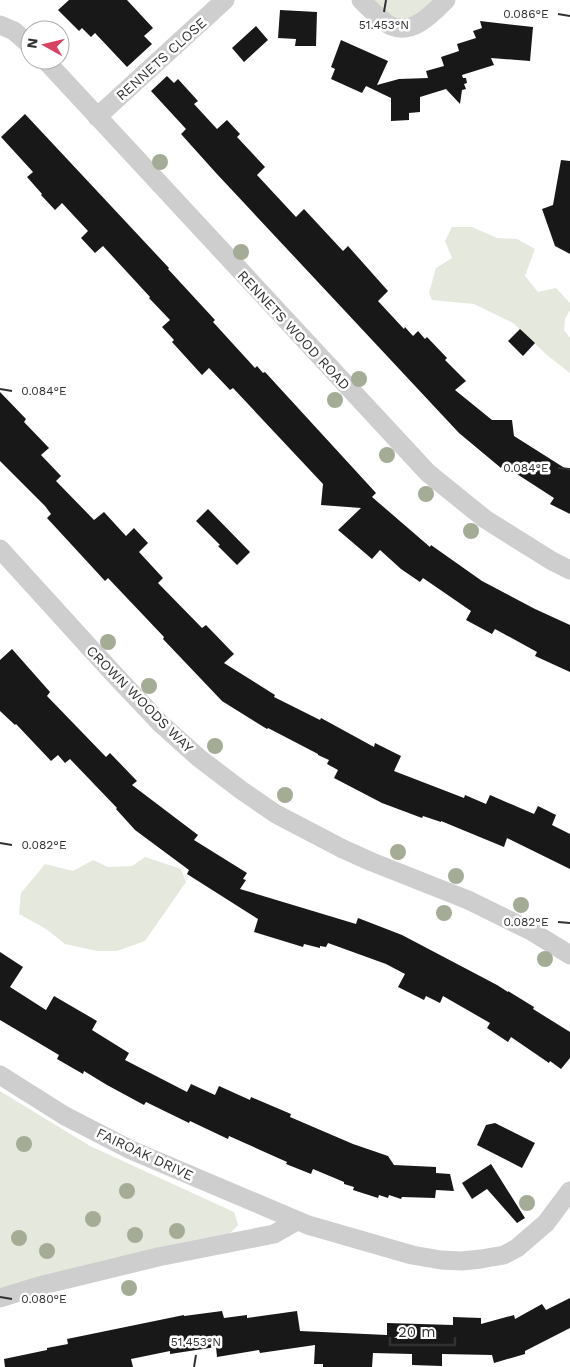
<svg xmlns="http://www.w3.org/2000/svg" width="570" height="1367" viewBox="0 0 570 1367" font-family="'Work Sans',sans-serif">
<style>
.green{fill:#e5e9dd}
.building{fill:#181818}
.lines{fill:none;stroke-linecap:round;stroke-linejoin:round}
.minor{stroke:#cecece;stroke-width:19}
.tree{fill:#a4ac96}
.ticks{fill:none;stroke:#313131;stroke-width:2}
.labels{text-anchor:middle;dominant-baseline:central;stroke-width:5;stroke-linejoin:round;paint-order:stroke}
.street-label{font-size:14px;fill:#313131;stroke:#fff}
.ticks-label{font-size:12px;text-anchor:middle;fill:#313131;stroke:#fff;stroke-width:5;stroke-linejoin:round;paint-order:stroke}
</style>
<rect width="100%" height="100%" fill="#fff"/>
<path class="green" d="M372 0H432L433 1C427 6 421 14 414 17 397 26 384 10 372 0Z
M452 227H472L497 238 517 239 535 249 525 276 538 292 556 288 570 303V310L565 319 564 330 570 338V373L547 355 513 323 474 304 432 300 429 293 436 268 452 258 445 241Z
M145 857 181 869 186 882 145 941 117 951H97L65 944 46 929 19 914 21 893 45 864 73 871 93 860 108 867 132 866Z
M0 1091 90 1146 234 1212 238 1225 229 1234 0 1292Z"/>
<path class="building" d="M69 0H127L153 28 144 36 152 44 127 67 95 33 91 37 82 28 79 31 58 10Z
M280 10 317 12 316 46H295L296 39 278 38Z
M480 21 533 27 530 61 491 58 494 65 462 75 463 78H466L467 83 464 84 466 89 462 90 460 104 446 89 420 97V112L409 113V120L391 121V98L366 86 362 93 331 79 335 69 331 67 341 40 388 61 377 85 399 79 428 78 426 71 444 66 441 57 459 51 457 44 476 38 473 31 482 28Z
M256 26 268 40 244 62 232 48Z
M167 76 174 83 178 79 198 101 194 104 217 129 227 120 240 134 237 137 265 167 257 175 296 217 304 209 343 251 348 246 388 291 378 301 404 329 405 327 413 336 418 331 425 339 427 337 447 358 445 360 466 381 455 390 492 420H512L514 436 563 467 569 470 570 468V514L550 504 554 498 503 465 501 468 459 433 216 173 181 134 186 129 151 91Z
M25 114 169 268 168 269 215 320 213 322 255 368 257 366 263 373 265 372 376 493 372 497 430 547 431 545 482 581 535 609 570 625V672L535 656 537 652 495 629 492 634 466 620 471 611 423 578 420 582 401 569 380 550 372 559 338 530 361 508 321 505 323 484 233 388 230 390 209 368 202 375 172 342 174 340 162 327 170 320 149 298 150 297 103 246 95 253 81 238 88 231 62 203 55 210 41 195 42 194 27 177 33 172 1 137Z
M561 160 570 161V254L555 246 542 209 553 205Z
M520 329 535 343 523 356 508 341Z
M0 392 26 419 24 422 49 448 41 455 61 476 56 481 94 520 104 512 126 536 134 528 148 543 139 552 163 578 158 583 202 628 206 625 234 654 224 663 275 695 274 697 320 720 321 718 374 747 375 743 401 756 394 771 464 798 465 795 486 804 490 795 534 814 538 806 556 815 552 825 570 834V869L507 838 504 847 441 821V822L423 816 422 818 382 803 334 778 338 770 327 764 329 760 318 755V754L268 728 267 729 222 701 163 639 164 637 108 578 105 581 47 518 51 514 45 506 0 461Z
M208 509 250 552 237 565 218 546 220 545 196 521Z
M12 649 50 692 47 696 106 757 110 753 137 781 132 785 198 835 194 840 247 873 243 879 246 880 240 889 356 924 358 918 402 935 497 985 508 992V991L534 1007 533 1009 570 1032V1058L561 1069 550 1061 549 1063 511 1037 508 1042 487 1028 490 1023 443 996 440 1003 426 996 424 1000 398 987 405 974 386 964 328 943 326 947 320 946V948L304 944 303 947 254 932 258 919 187 874 189 870 135 830 116 809 117 808 70 759 65 763 58 755 51 761 16 724 15 725 0 711V660Z
M0 952 23 967 10 987 46 1010 54 996 97 1021 92 1030 129 1053 125 1060 187 1092 191 1084 215 1095 219 1086 250 1100 251 1097 291 1114 290 1117 353 1144 388 1156 394 1165 436 1167V1173L450 1174 454 1191 436 1190 435 1198 402 1197 401 1199 389 1195 388 1198 379 1195 378 1198 353 1190 354 1187 344 1184V1182L313 1169 311 1174 286 1164 287 1162 229 1136 228 1139 190 1121 189 1123 146 1102 144 1105 107 1085 84 1071 83 1074 57 1059 59 1055 0 1020Z
M495 1123 535 1143 522 1168 477 1145 486 1125Z
M491 1164 525 1218 517 1223 487 1189 472 1199 462 1183Z
M570 1298V1328L525 1351V1354L494 1363 492 1355 442 1354V1366L412 1365V1354L373 1353 372 1367H323V1364H314L315 1345 260 1353 259 1350 217 1357 216 1347 170 1354V1351L131 1359 133 1367H5L4 1359 47 1350V1348L68 1344 67 1339 184 1315V1316L222 1311 224 1318 247 1315V1318L297 1311 300 1331 387 1335V1323L453 1325V1317L481 1318V1324L514 1315 515 1319 542 1304 546 1310Z"/>
<g class="lines">
<path class="minor" d="M361 0C368 7 383 22 391 26 413 35 432 14 446 0
M0 25 14 31 30 45
M45 60 428 473 485 519 552 561 570 570
M97 117 225 0
M0 549 112 672 160 723 199 758 241 790 276 814 343 849 372 862 468 900 531 931 570 955
M0 1075 65 1116 131 1150 308 1225 412 1255 441 1260 462 1261 481 1259 504 1255 517 1248 546 1223 570 1191
M0 1298 39 1286 158 1257 274 1234 297 1221"/>
</g>
<g class="tree">
<circle cx="160" cy="162" r="8"/>
<circle cx="241" cy="252" r="8"/>
<circle cx="359" cy="379" r="8"/>
<circle cx="335" cy="400" r="8"/>
<circle cx="387" cy="455" r="8"/>
<circle cx="426" cy="494" r="8"/>
<circle cx="471" cy="531" r="8"/>
<circle cx="108" cy="642" r="8"/>
<circle cx="149" cy="686" r="8"/>
<circle cx="215" cy="746" r="8"/>
<circle cx="285" cy="795" r="8"/>
<circle cx="398" cy="852" r="8"/>
<circle cx="456" cy="876" r="8"/>
<circle cx="521" cy="905" r="8"/>
<circle cx="444" cy="913" r="8"/>
<circle cx="545" cy="959" r="8"/>
<circle cx="24" cy="1144" r="8"/>
<circle cx="127" cy="1191" r="8"/>
<circle cx="527" cy="1203" r="8"/>
<circle cx="93" cy="1219" r="8"/>
<circle cx="177" cy="1231" r="8"/>
<circle cx="135" cy="1235" r="8"/>
<circle cx="19" cy="1238" r="8"/>
<circle cx="47" cy="1251" r="8"/>
<circle cx="129" cy="1288" r="8"/>
</g>
<path class="ticks" d="M384 12 386 0M558 14 570 16M0 389 12 391M558 468 570 469M0 843 12 845M558 922 570 923M0 1297 12 1299M194 1367 196 1355"/>
<g class="labels">
<g class="street-label">
<text transform="translate(161 59) rotate(-42)">RENNETS CLOSE</text>
<text transform="translate(294 330) rotate(47)">RENNETS WOOD ROAD</text>
<text transform="translate(140 699) rotate(45)">CROWN WOODS WAY</text>
<text transform="translate(145 1154) rotate(25)">FAIROAK DRIVE</text>
</g>
</g>
<g class="ticks-label">
<text x="526" y="18">0.086°E</text>
<text x="384" y="29">51.453°N</text>
<text x="44" y="395">0.084°E</text>
<text x="526" y="472">0.084°E</text>
<text x="44" y="849">0.082°E</text>
<text x="526" y="926">0.082°E</text>
<text x="44" y="1303">0.080°E</text>
<text x="196" y="1346">51.453°N</text>
</g>
<g transform="translate(45 45) rotate(278)"><circle r="24" fill="#ffffff" stroke="#adadad"/>
<path d="M0-4L9 19L0 12L-9 19Z" fill="#d74363"/>
<text y="-8" font-size="14" font-weight="bold" text-anchor="middle" fill="#313131">N</text>
</g>
<path d="M390 1337v8h65v-8" fill="none" stroke="#313131" stroke-width="2.5"/>
<text x="398" y="1337" font-size="15" fill="#313131" stroke="#ffffff" stroke-width="4" paint-order="stroke">20 m</text>
</svg>
